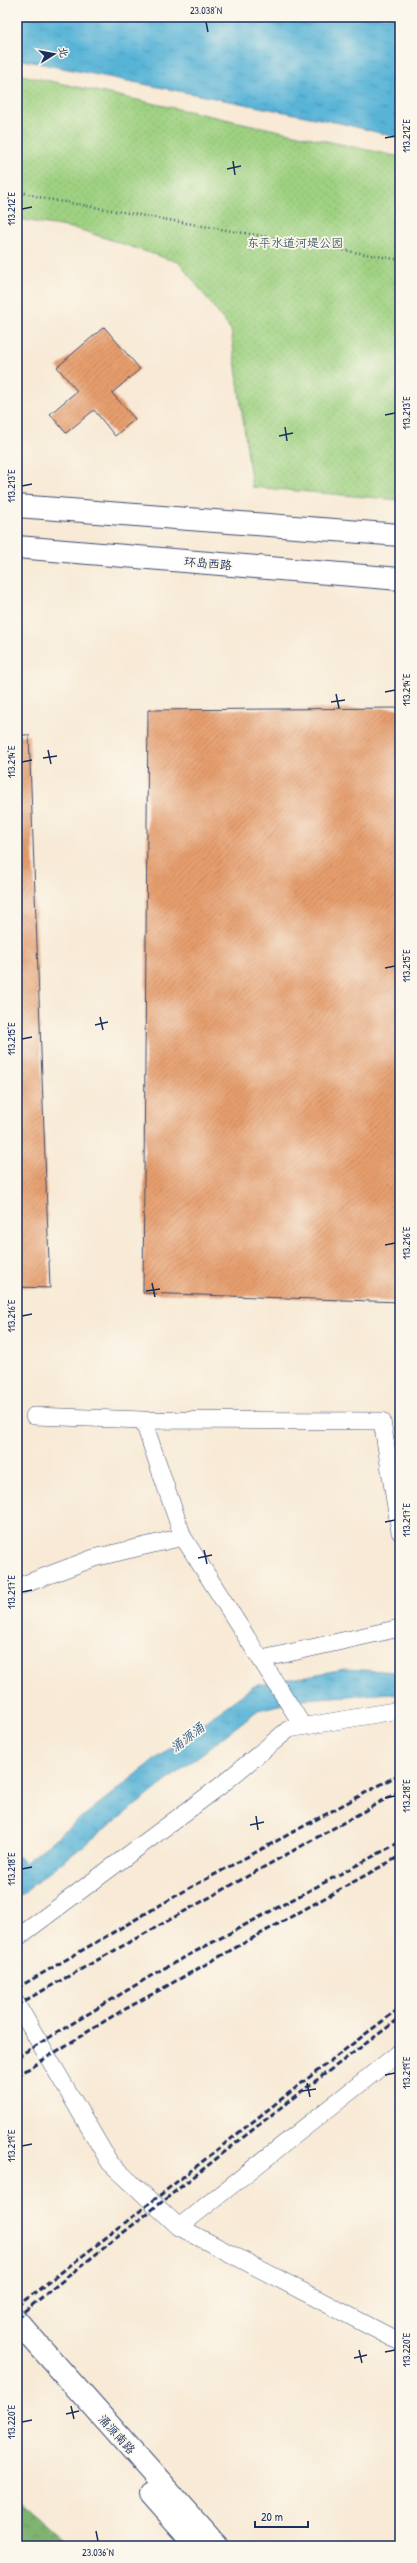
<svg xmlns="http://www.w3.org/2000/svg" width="417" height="2563" viewBox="0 0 417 2563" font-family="'Patrick Hand','LXGW WenKai TC',sans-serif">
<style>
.green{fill:url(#green-dots);stroke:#5d8070}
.forest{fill:url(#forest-crowns);stroke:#4d7166}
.water{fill:url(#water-ripples);stroke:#3a729a}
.building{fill:url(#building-hatch)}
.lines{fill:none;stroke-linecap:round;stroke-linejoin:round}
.minor-casing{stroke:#3c4b70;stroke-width:18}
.secondary-casing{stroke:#3c4b70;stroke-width:24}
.path{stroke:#3c4b70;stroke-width:2.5;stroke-dasharray:1 3;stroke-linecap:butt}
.minor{stroke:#fff;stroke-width:17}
.secondary{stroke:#fff;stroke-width:22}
.rail{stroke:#1b2f5e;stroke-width:3;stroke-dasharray:6 3;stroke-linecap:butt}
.ticks{fill:none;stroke:#1b2f5e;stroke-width:1.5}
.labels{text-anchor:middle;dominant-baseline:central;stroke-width:3.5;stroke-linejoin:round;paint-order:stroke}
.park-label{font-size:12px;fill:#3c5867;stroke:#fbf7ec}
.street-label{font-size:12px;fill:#1b2f5e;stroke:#fbf7ec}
.water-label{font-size:13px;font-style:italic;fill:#2e5782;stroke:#fbf7ec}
.neatline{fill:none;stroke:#1b2f5e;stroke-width:1.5}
.ticks-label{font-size:10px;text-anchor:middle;fill:#1b2f5e}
</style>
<defs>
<pattern id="green-dots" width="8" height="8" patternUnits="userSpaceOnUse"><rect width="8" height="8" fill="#9fd181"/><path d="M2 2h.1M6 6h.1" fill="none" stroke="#88b472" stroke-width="1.8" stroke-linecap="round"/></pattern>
<pattern id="forest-crowns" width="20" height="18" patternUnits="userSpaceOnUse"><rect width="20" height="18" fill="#7fb36f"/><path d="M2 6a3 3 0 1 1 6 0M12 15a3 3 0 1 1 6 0" fill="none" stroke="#67925e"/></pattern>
<pattern id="water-ripples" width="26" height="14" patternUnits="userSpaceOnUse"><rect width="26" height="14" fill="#59b4d7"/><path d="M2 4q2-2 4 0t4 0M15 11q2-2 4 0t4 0" fill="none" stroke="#4993b2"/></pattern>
<pattern id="building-hatch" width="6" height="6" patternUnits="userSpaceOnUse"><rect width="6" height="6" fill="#e79e6d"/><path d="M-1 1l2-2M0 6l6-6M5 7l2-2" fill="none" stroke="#ba815d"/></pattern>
</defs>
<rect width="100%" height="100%" fill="#fbf7ec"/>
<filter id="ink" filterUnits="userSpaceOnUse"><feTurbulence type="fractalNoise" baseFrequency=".025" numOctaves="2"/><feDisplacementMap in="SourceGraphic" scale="8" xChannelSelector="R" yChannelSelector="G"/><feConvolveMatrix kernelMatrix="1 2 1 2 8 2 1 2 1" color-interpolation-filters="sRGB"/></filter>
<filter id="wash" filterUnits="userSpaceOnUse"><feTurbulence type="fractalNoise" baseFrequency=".012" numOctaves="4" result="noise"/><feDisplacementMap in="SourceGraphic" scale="16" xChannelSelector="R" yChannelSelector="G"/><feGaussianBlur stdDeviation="0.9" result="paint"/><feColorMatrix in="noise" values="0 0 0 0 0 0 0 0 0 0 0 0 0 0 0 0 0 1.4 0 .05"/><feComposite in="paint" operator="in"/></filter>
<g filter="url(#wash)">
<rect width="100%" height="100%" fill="#f8ead6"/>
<path class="green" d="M17 74 400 157V500L252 487 231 330 180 263 78 229 17 219Z"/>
<path class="forest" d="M17 2495 21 2501 73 2546H17Z"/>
<path class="water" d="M17 17H400V138L340 123 17 59Z
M344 1669 400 1672V1696L391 1693 304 1699 258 1710 20 1895 17 1891V1855L24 1863 185 1736 254 1686Z"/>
<g id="blocks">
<path class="building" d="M104 327 140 369 112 393 135 419 115 436 94 410 66 433 50 414 77 391 57 367Z
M400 708V1302L143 1293 148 710Z
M17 735H29L50 1288 17 1287Z"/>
</g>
</g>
<g filter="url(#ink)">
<use href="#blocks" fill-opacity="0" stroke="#3c4b70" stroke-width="1"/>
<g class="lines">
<defs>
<path id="minor" d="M34 1416 143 1420 382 1421 400 1532
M143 1420 183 1537 303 1726
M17 1587 94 1558 183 1537
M262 1659 400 1628
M17 1938 219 1787 289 1729 400 1710
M17 2004 110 2163 179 2227 400 2342
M179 2227 400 2052"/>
<path id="secondary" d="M17 506 400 535
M17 547 400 579
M17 2321 217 2546
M151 2494 197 2546"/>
</defs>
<use href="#minor" class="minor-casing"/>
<use href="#secondary" class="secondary-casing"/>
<path class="path" d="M17 191 47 199 400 260"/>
<use href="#minor" class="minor"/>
<use href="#secondary" class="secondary"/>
<path class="rail" d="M17 1988 188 1889 400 1774
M17 2005 400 1791
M17 2057 159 1971 400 1842
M17 2076 113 2016 400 1856
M17 2306C146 2209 270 2105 400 2008
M17 2317 294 2097 400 2018"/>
</g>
</g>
<path class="ticks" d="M206 22 208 32M385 138 395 136M233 161 235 175M227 169 241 166M22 209 32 207M385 415 395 413M285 427 287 441M279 436 293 433M22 486 32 484M385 692 395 690M336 694 339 708M331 702 345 700M48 750 51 764M43 758 57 756M22 762 32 760M385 968 395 966M100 1017 103 1030M95 1025 108 1022M22 1039 32 1037M385 1245 395 1243M152 1283 155 1297M146 1291 160 1289M22 1316 32 1314M385 1522 395 1520M204 1550 207 1564M198 1558 212 1555M22 1592 32 1590M385 1798 395 1796M256 1816 258 1830M250 1825 264 1822M22 1869 32 1867M385 2075 395 2073M307 2083 310 2097M302 2091 316 2089M22 2146 32 2144M359 2350 362 2363M385 2352 395 2350M354 2358 367 2355M71 2406 74 2419M66 2414 79 2411M22 2422 32 2420M96 2531 98 2541"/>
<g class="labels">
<g class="park-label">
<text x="295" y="242">东平水道河堤公园</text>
</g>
<g class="street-label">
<text transform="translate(208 563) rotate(5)">环岛西路</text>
<text transform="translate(117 2434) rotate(48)">涌源南路</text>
</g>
<g class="water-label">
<text transform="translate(187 1737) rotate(-38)">涌源涌</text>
</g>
</g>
<rect width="417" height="2563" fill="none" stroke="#fbf7ec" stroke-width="44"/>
<g transform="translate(54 54) rotate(79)" stroke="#fbf7ec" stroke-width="3" paint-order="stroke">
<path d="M0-3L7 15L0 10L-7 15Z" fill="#1b2f5e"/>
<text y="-6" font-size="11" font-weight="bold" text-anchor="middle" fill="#1b2f5e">北</text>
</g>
<path d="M255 2521v6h53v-6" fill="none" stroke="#1b2f5e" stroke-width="2"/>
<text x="261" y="2521" font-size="12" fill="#1b2f5e" stroke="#fbf7ec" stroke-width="3" paint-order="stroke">20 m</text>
<rect x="22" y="22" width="373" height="2519" class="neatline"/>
<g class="ticks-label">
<text x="206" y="14">23.038°N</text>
<text transform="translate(406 136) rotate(-90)" y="4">113.212°E</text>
<text transform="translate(11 209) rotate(-90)" y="4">113.212°E</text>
<text transform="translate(406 413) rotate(-90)" y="4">113.213°E</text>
<text transform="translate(11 486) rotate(-90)" y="4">113.213°E</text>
<text transform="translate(406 690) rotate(-90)" y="4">113.214°E</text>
<text transform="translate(11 762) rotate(-90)" y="4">113.214°E</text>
<text transform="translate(406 966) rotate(-90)" y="4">113.215°E</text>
<text transform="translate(11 1039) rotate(-90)" y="4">113.215°E</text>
<text transform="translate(406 1243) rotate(-90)" y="4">113.216°E</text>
<text transform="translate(11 1316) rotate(-90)" y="4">113.216°E</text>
<text transform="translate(406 1520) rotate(-90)" y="4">113.217°E</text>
<text transform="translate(11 1592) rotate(-90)" y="4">113.217°E</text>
<text transform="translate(406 1796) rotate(-90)" y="4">113.218°E</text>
<text transform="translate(11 1869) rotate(-90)" y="4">113.218°E</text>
<text transform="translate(406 2073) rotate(-90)" y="4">113.219°E</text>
<text transform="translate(11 2146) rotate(-90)" y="4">113.219°E</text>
<text transform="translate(406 2350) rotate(-90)" y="4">113.220°E</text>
<text transform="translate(11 2422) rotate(-90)" y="4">113.220°E</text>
<text x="98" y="2556">23.036°N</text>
</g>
</svg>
